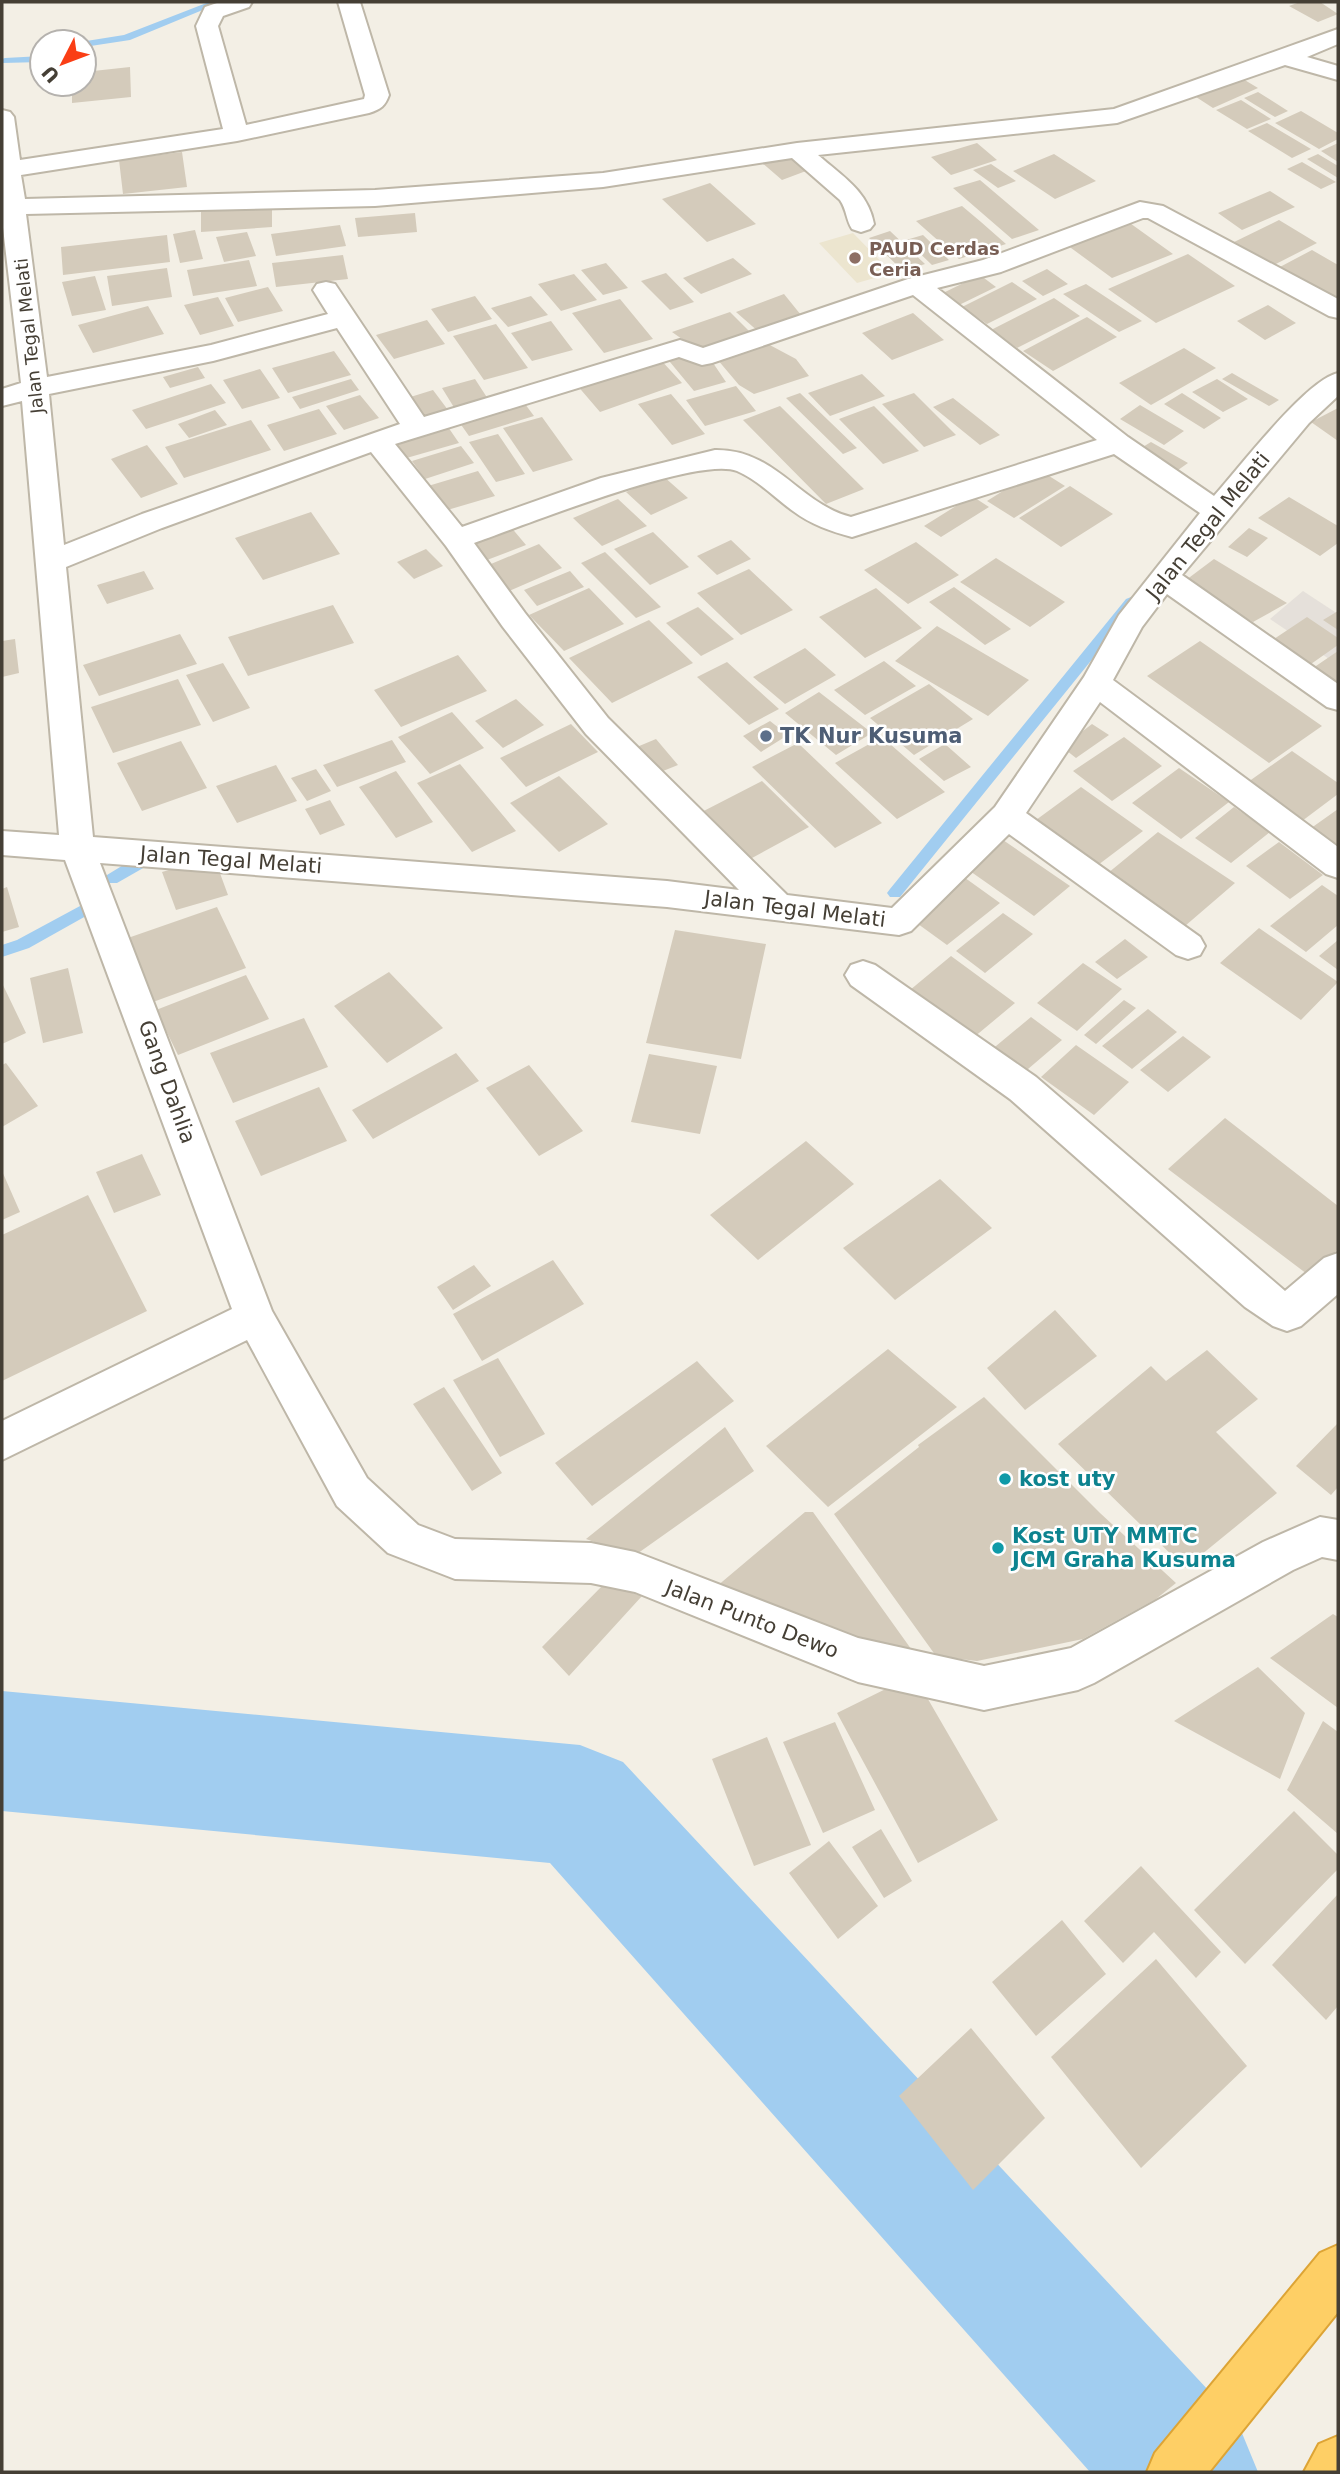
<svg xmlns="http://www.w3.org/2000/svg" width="1340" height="2474" viewBox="0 0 1340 2474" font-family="'DejaVu Sans',sans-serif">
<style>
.industrial{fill:#e5e0da}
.education{fill:#ece5cf}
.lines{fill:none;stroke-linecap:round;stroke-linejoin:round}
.stream{fill:#a1cdf0;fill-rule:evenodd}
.river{fill:#a1cdf0;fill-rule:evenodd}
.building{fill:#d4cbbb}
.minor-casing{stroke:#beb7a8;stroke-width:4}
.highway-casing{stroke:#dda435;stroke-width:4}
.minor{fill:#fff;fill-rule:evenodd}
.highway{fill:#fecf65;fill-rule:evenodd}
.education-dot{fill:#8d6e63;stroke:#fff;stroke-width:2.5}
.service-dot{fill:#5c6f8a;stroke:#fff;stroke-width:2.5}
.culture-dot{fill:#0f9aa8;stroke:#fff;stroke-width:2.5}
.labels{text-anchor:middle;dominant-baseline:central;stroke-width:5;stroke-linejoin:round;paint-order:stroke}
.far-education-label{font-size:18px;font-weight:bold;fill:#785e54;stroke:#fff;text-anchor:start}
.far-street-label{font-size:18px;fill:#453f35;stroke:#fff}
.street-label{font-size:21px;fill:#453f35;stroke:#fff}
.service-label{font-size:21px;font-weight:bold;fill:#4e5e75;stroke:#fff;text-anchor:start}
.culture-label{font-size:21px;font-weight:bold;fill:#0d838f;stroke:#fff;text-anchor:start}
</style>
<rect width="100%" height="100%" fill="#f3efe5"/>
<path class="industrial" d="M1303 591 1338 614V665L1270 619Z"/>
<path class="education" d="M853 233 892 273 857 283 819 243Z"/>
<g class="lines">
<path class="stream" d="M209 2H222L130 40 84 47V42H80L124 35Z
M42 56V62L2 63V59L5 58Z
M1131 597 1136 599V605L900 897H890L887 893 890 889 1126 599Z
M154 849 162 855 159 859 117 883H107L104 879 107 875 143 853Z
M80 906 88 912 86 916 29 948 2 957V945L17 940Z"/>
<path class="river" d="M2 1691 580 1745 623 1762 1237 2421 1258 2472H1090L550 1863 2 1811Z"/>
</g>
<path class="building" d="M1300 2H1320L1338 14 1318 22 1289 6Z
M130 67 131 97 72 103V84H84V72Z
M1238 76 1258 88 1213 108 1193 95Z
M1258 92 1288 111 1275 117 1244 98Z
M1241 100 1271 119 1247 129 1216 110Z
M1301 111 1338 133V139L1319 149 1275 123Z
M1267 123 1311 149 1292 158 1248 131Z
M977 143 997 160 951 175 931 157Z
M1338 143V162L1321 151Z
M182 152 187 187 123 194 119 160Z
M785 153 806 171 782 180 760 161Z
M1054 154 1096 181 1055 199 1013 171Z
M1318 154 1338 166V178L1307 159Z
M1302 162 1336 182 1321 189 1287 169Z
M991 164 1016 181 998 188 973 170Z
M980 180 1039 230 1012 239 953 188Z
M710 183 756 224 707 242 662 199Z
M1270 191 1295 207 1242 230 1218 213Z
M272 202V227L201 232V208Z
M962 206 981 222 1006 244 959 259 916 221Z
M415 213 417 232 358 237 355 218Z
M1279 220 1317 243 1268 268 1230 244Z
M1127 221 1173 254 1112 278 1067 245Z
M340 225 346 246 276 256 271 234Z
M195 230 203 259 180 263 173 234Z
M890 231 925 264 903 271 869 238Z
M247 232 256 256 224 262 216 237Z
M167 235 170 262 63 275 61 247Z
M923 235 949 260 932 265 906 240Z
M1312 250 1338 265V300L1336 302 1278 268Z
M1188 254 1235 286 1156 323 1108 289Z
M343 255 348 279 276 287 272 263Z
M733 258 752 274 701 294 683 278Z
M249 260 257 286 193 296 187 270Z
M606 263 628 288 603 295 581 270Z
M167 268 172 297 112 306 107 276Z
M1047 269 1068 284 1043 296 1022 281Z
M666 273 694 302 670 310 641 281Z
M574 274 597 300 561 311 538 284Z
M980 275 996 287 959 305 943 293Z
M95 276 106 310 72 316 62 282Z
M1012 282 1037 299 987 324 962 307Z
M1086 284 1142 321 1119 332 1063 294Z
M268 287 283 311 238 322 225 298Z
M784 294 805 320 760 333 736 312Z
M475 296 492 319 448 332 431 309Z
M531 296 548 315 508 327 491 308Z
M218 297 234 326 200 335 184 305Z
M1054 298 1080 316 1017 348 991 330Z
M620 299 653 339 604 353 572 313Z
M1268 305 1296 323 1265 340 1237 321Z
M148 306 164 334 93 353 78 325Z
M730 312 753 335 699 351 672 332Z
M913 313 944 340 892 360 862 333Z
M1087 317 1117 337 1053 371 1023 351Z
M427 320 445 344 394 359 376 335Z
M551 321 573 350 532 361 511 333Z
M496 324 528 368 484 380 453 336Z
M766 343 796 359 809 376 754 394 739 385 717 359Z
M1184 348 1216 368 1151 405 1119 383Z
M334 351 351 375 288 393 272 368Z
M679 355 690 361 711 360 726 382 694 391 665 356Z
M659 358 682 383 600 412 576 384Z
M198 367 205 378 170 388 163 377Z
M260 369 280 398 242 409 223 380Z
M1232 373 1279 400 1269 406 1222 379Z
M862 374 885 396 830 416 808 393Z
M351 379 359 390 300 409 292 397Z
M475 379 488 399 455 409 442 388Z
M1217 379 1248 399 1223 412 1192 392Z
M211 384 226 403 146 429 132 410Z
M736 386 756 411 705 426 686 400Z
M433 390 448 410 419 419 404 399Z
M800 393 857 448 843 454 786 398Z
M914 393 956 435 924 447 882 404Z
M1182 393 1221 418 1204 429 1164 404Z
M671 394 705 434 672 445 638 404Z
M360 395 379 418 344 430 326 406Z
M953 398 1000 435 980 445 933 407Z
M522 400 534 416 469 436 457 419Z
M1140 405 1184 431 1164 445 1120 419Z
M780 406 864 489 826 504 743 420Z
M874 406 919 451 883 464 839 419Z
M1338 408V441L1311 422Z
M319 409 337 434 284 451 267 425Z
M215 410 227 425 189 438 178 424Z
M542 417 573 460 533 472 503 428Z
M251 420 271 450 184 478 165 447Z
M446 424 459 443 403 459 392 439Z
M498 434 525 474 496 482 469 442Z
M1151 442 1188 463 1171 475 1133 453Z
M147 445 178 484 141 498 111 459Z
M461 446 474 463 425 479 412 461Z
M1038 469 1065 486 1014 518 987 501Z
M478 471 495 496 444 511 428 486Z
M663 476 688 498 651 515 626 492Z
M1070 486 1113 514 1061 547 1019 518Z
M972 496 989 507 941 537 924 526Z
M1289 497 1338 526V543L1320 556 1258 518Z
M618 499 647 526 602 546 573 518Z
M311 512 340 554 263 580 235 538Z
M510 526 526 545 487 560 472 541Z
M1249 528 1268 538 1247 557 1228 547Z
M653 532 689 567 650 585 614 549Z
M731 540 751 559 717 575 697 556Z
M916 542 959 575 908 604 864 570Z
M539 544 562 568 502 594 479 569Z
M426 549 443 566 414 579 397 562Z
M605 552 661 607 636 618 581 563Z
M996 558 1065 602 1030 627 960 582Z
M1214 559 1287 603 1253 622 1182 583Z
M749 569 793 610 741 635 697 593Z
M144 571 154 589 107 604 97 585Z
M570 571 584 587 537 606 524 590Z
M954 587 1011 629 985 645 929 602Z
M589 588 624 624 564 651 529 615Z
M876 588 922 628 865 658 819 617Z
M333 605 354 643 248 676 228 637Z
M698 607 734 639 701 656 666 623Z
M1338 611V630L1323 620Z
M1307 617 1338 638V645L1311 664 1274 639Z
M649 620 693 663 612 703 569 658Z
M937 626 1029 680 988 716 895 661Z
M180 634 197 664 99 696 83 665Z
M15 639 19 673 2 677V641Z
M1200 641 1322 726 1269 763 1147 676Z
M805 648 836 675 785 704 753 677Z
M1338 651V685L1313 668Z
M458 655 487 691 401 727 374 690Z
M884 661 916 686 865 715 834 690Z
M727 662 779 709 749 725 697 677Z
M223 663 250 708 213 722 186 675Z
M178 679 201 725 113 753 91 707Z
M929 684 973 719 914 755 870 718Z
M819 692 872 733 836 755 785 713Z
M516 699 544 725 503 748 475 721Z
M452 712 484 748 430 774 398 737Z
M770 721 788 735 761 752 743 736Z
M571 724 598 752 526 787 500 758Z
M1092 724 1109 735 1076 758 1062 747Z
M882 737 945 792 897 819 835 763Z
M1124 737 1162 766 1112 801 1073 771Z
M656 739 678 765 653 775 632 749Z
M392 740 406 762 337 787 323 765Z
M181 741 207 788 142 811 117 763Z
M798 743 882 823 835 848 752 767Z
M945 744 971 767 944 781 919 759Z
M1292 751 1338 783V794L1302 821 1248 782Z
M460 764 516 831 472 852 417 783Z
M276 765 297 801 237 823 216 786Z
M1179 768 1229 802 1181 839 1132 803Z
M316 769 331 791 307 801 291 778Z
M396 771 433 822 396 838 359 787Z
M559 776 608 824 559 852 510 803Z
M762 781 809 827 741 864 694 816Z
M1081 787 1143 831 1098 865 1036 820Z
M330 800 345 825 320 835 305 809Z
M1234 807 1270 832 1231 863 1195 838Z
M1338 809V854L1307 831Z
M1158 832 1235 883 1185 926 1108 873Z
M1003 840 1070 886 1034 916 967 869Z
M1279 842 1323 875 1290 899 1246 866Z
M214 857 228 895 176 910 162 872Z
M961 875 1000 903 947 945 907 916Z
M1322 885 1338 896V925L1306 952 1270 926Z
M7 887 19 927 2 932V889Z
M217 907 246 968 153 1002 125 939Z
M1003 913 1033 934 985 973 956 951Z
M1259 928 1338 982 1301 1020 1220 963Z
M675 930 766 944 741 1059 646 1043Z
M1125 939 1148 957 1117 979 1095 962Z
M1338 940V970L1319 956Z
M951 956 1015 1003 967 1043 904 995Z
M1083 963 1122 989 1077 1031 1037 1003Z
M68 968 83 1033 43 1043 30 978Z
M389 972 443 1028 387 1063 334 1006Z
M246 975 269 1019 178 1055 156 1010Z
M2 983 26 1033 2 1044Z
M1124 1000 1136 1008 1096 1044 1084 1035Z
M1148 1009 1177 1032 1132 1069 1102 1046Z
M1031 1017 1062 1040 1021 1075 990 1051Z
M304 1018 328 1067 233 1103 210 1053Z
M1183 1036 1211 1057 1168 1092 1140 1070Z
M1076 1045 1129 1082 1094 1115 1041 1077Z
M456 1053 479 1081 373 1139 352 1110Z
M649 1054 717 1066 700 1134 631 1122Z
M6 1063 38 1106 2 1127V1065Z
M529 1065 583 1131 539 1156 486 1088Z
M319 1087 347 1141 261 1176 235 1121Z
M1225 1118 1338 1206V1249L1311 1277 1168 1169Z
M806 1141 854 1184 758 1260 710 1215Z
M142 1154 161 1195 114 1213 96 1172Z
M2 1171 20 1212 2 1220Z
M940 1179 992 1228 895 1300 843 1248Z
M88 1195 147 1311 2 1381V1235Z
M553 1260 584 1304 482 1361 453 1314Z
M474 1265 491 1286 453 1310 437 1287Z
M1055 1310 1097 1356 1025 1410 987 1368Z
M888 1349 957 1407 828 1507 766 1446Z
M1207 1350 1258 1399 1216 1432 1277 1493 1185 1568 1058 1444 1151 1366 1166 1381Z
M498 1358 545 1434 500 1457 453 1380Z
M697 1361 734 1401 592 1506 555 1463Z
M444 1387 502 1473 472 1491 413 1404Z
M984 1397 1100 1513 1176 1583 1156 1599 1083 1639 977 1661 936 1656 834 1514 919 1447 918 1445Z
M1338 1423V1487L1331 1495 1296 1466Z
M725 1427 754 1471 634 1556 586 1539Z
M805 1512H813L924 1667 710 1592Z
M604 1584 642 1596 569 1676 542 1647Z
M1333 1614 1338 1617V1708L1270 1658Z
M1258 1667 1305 1713 1280 1779 1174 1721Z
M914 1675 998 1820 918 1863 837 1713Z
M1323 1721 1338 1732V1834L1287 1790Z
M835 1722 875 1810 823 1833 783 1742Z
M767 1737 811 1845 754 1866 712 1759Z
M1294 1811 1338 1855V1869L1245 1964 1194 1910Z
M881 1829 912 1881 884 1898 852 1847Z
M829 1841 878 1906 838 1939 789 1873Z
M1141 1866 1221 1952 1196 1978 1154 1932 1123 1963 1084 1921Z
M1338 1894V2006L1326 2020 1272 1965Z
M1062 1920 1106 1974 1036 2036 992 1982Z
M1156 1959 1247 2066 1141 2168 1051 2057Z
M971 2028 1045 2118 973 2190 899 2096Z"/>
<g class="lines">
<defs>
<path id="minor" d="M220 2H252L249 7 223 16 218 26 246 125 364 99 365 95 338 2H360L389 95C385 106 381 109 369 113L237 141 21 175 25 199 375 190 603 173 797 143 1114 109 1338 29V44L1307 57 1338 66V80L1285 65 1117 123 818 155C842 176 868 191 874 224L870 229 861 232 852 229C846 220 847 210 840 200L792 158 603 187 375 206 26 214 47 377 211 345 328 314 313 290 317 284 326 282 335 284 424 417 680 340 703 348 908 279 983 260 1140 202 1163 206 1338 299V318L1329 316 1148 218H1143L1001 272 937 288 1128 437 1214 496C1239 468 1306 380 1338 373V396L1309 423 1182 575 1338 684V710L1327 707 1167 594 1142 627 1113 680 1338 847V878L1326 874 1100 702 1026 813 1200 937 1205 946 1200 955 1188 959 1176 955 1009 834 911 931 899 935 667 907 100 863 272 1311 367 1478 418 1525 455 1539 591 1543 635 1552 858 1638 984 1666 1071 1648 1263 1542 1320 1517 1338 1520V1560L1322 1557 1293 1570 1094 1683 1078 1690 984 1710 858 1682 635 1592 591 1583 455 1579 388 1553 337 1506 247 1340 2 1460V1421L232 1309 65 860 2 855V831L59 835 22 401 2 406V389L21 383 2 219V110L10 112 14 117 20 160 223 129 196 26 205 7ZM913 295 1097 440 851 517C799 504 776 449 715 450L601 478 462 527 395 444 679 357 702 365 712 363ZM337 328 400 424 142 514 64 545 49 394 213 361ZM371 452 446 546 503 627 586 734 739 890 667 881 93 837 66 567 162 528ZM1114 454 1200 513 1119 615 1084 677 995 807 892 908 787 895 608 718 525 613 474 543C520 527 698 455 737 471 758 480 775 498 793 511 812 525 830 531 852 537Z
M863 961 875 965 1036 1077 1285 1291 1324 1258 1338 1253V1294L1301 1326 1287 1331 1273 1326 1245 1307 1010 1099 851 985 845 975 851 965Z"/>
<path id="highway" d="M1338 2245V2312L1209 2472H1147L1155 2453 1320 2253Z
M1338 2436V2472H1304L1319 2444Z"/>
</defs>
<use href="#minor" class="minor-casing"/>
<use href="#highway" class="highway-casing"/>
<use href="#minor" class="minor"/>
<use href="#highway" class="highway"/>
</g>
<circle class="education-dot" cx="855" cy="258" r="7"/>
<circle class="service-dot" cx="766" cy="736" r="7"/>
<g class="culture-dot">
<circle cx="1005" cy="1479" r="7"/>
<circle cx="998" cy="1548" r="7"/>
</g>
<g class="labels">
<g class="far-education-label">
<text x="869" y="248">PAUD Cerdas<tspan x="869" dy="21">Ceria</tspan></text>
</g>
<g class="far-street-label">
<text transform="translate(29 336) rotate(-96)">Jalan Tegal Melati</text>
</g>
<g class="street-label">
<text transform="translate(1208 526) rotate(-51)">Jalan Tegal Melati</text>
<text transform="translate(231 860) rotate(4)">Jalan Tegal Melati</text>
<text transform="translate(795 909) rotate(7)">Jalan Tegal Melati</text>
<text transform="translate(167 1082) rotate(70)">Gang Dahlia</text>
<text transform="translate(752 1619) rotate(21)">Jalan Punto Dewo</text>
</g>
<g class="service-label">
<text x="780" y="736">TK Nur Kusuma</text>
</g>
<g class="culture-label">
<text x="1019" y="1479">kost uty</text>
<text x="1012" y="1536">Kost UTY MMTC<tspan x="1012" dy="24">JCM Graha Kusuma</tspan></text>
</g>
</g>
<rect width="1340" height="2474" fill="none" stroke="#453f35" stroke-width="7"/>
<g transform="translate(63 63) rotate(228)"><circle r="33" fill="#ffffff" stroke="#b5b2ae" stroke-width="2"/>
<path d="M0-5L12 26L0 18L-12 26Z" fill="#fa3e15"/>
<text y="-10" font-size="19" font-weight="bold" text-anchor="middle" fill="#453f35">U</text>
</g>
</svg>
